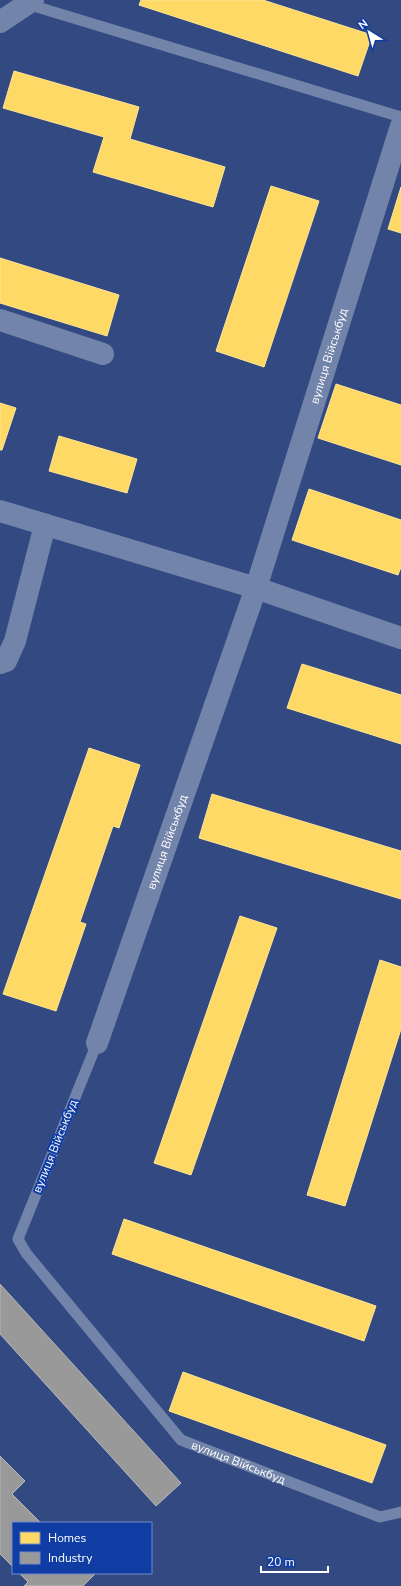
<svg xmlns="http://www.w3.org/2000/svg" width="401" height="1586" viewBox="0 0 401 1586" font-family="'Nunito Sans',sans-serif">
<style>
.homes{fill:#ffd966;stroke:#ffe494}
.industry{fill:#999;stroke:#b8b8b8}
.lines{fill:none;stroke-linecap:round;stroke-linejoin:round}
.lane{stroke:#7384aa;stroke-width:11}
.street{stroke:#7384aa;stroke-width:22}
.labels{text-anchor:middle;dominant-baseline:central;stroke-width:4;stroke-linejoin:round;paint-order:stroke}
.street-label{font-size:12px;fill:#fff;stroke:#103da3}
</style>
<rect width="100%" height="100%" fill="#324a81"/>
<path class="homes" d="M141 0H263L372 35 358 76 139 5Z
M14 71 139 107 130 139 225 167 213 207 93 172 104 137 3 108Z
M271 186 319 201 264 367 216 351Z
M401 187V233L388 229Z
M0 258 119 295 107 336 0 303Z
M336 384 401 405V465L318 438Z
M0 403 16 408 2 450H0Z
M59 436 137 459 127 493 49 471Z
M309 489 401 520V567L398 575 292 540Z
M302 664 401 695V744L287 708Z
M89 748 140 765 119 828 113 826 80 922 86 924 56 1011 3 994Z
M212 794 401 851V899L199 838Z
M240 916 277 928 191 1175 154 1163Z
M380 960 401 967V1029L345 1206 307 1195Z
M124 1219 376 1306 364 1341 112 1254Z
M183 1372 386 1445 372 1483 169 1411Z"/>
<path class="industry" d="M0 1284 181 1483 156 1506 0 1334Z
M0 1456 25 1481 12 1494 41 1523H13V1567L0 1554Z
M19 1573H96L83 1586H24L28 1582Z"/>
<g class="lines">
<g class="lane">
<path d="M27 4 401 117"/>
<path id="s1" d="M97 1043 18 1239 26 1253 181 1440 380 1517 401 1512"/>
</g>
<g class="street">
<path d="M0 22 33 0"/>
<path d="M0 320 103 354"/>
<path d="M0 511 256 588 401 638"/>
<path d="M0 663 6 661 15 641 45 525"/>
<path id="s2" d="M97 1043 256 588 401 126"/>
</g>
</g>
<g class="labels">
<g class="street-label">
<text stroke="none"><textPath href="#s2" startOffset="725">вулиця Військбуд</textPath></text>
<text stroke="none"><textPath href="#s2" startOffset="213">вулиця Військбуд</textPath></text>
<text transform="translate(55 1146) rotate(-68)">вулиця Військбуд</text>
<text stroke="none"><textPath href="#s1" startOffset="532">вулиця Військбуд</textPath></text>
</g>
</g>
<rect x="12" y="1522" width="140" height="52" fill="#103da3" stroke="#708bc8"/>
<rect x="20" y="1532" width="20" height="12" fill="#ffd966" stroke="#708bc8"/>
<text x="48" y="1542" font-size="12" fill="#ffffff">Homes</text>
<rect x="20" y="1552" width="20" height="12" fill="#999999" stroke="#708bc8"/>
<text x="48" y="1562" font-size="12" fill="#ffffff">Industry</text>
<g transform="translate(369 32) rotate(323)" stroke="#103da3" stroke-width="3" paint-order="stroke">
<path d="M0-3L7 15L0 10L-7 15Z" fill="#ffffff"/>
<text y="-6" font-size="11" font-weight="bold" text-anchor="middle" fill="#ffffff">N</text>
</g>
<path d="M261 1566v6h67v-6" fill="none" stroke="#ffffff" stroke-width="2"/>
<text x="267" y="1566" font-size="12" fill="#ffffff" stroke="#103da3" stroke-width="3" paint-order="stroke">20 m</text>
</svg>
